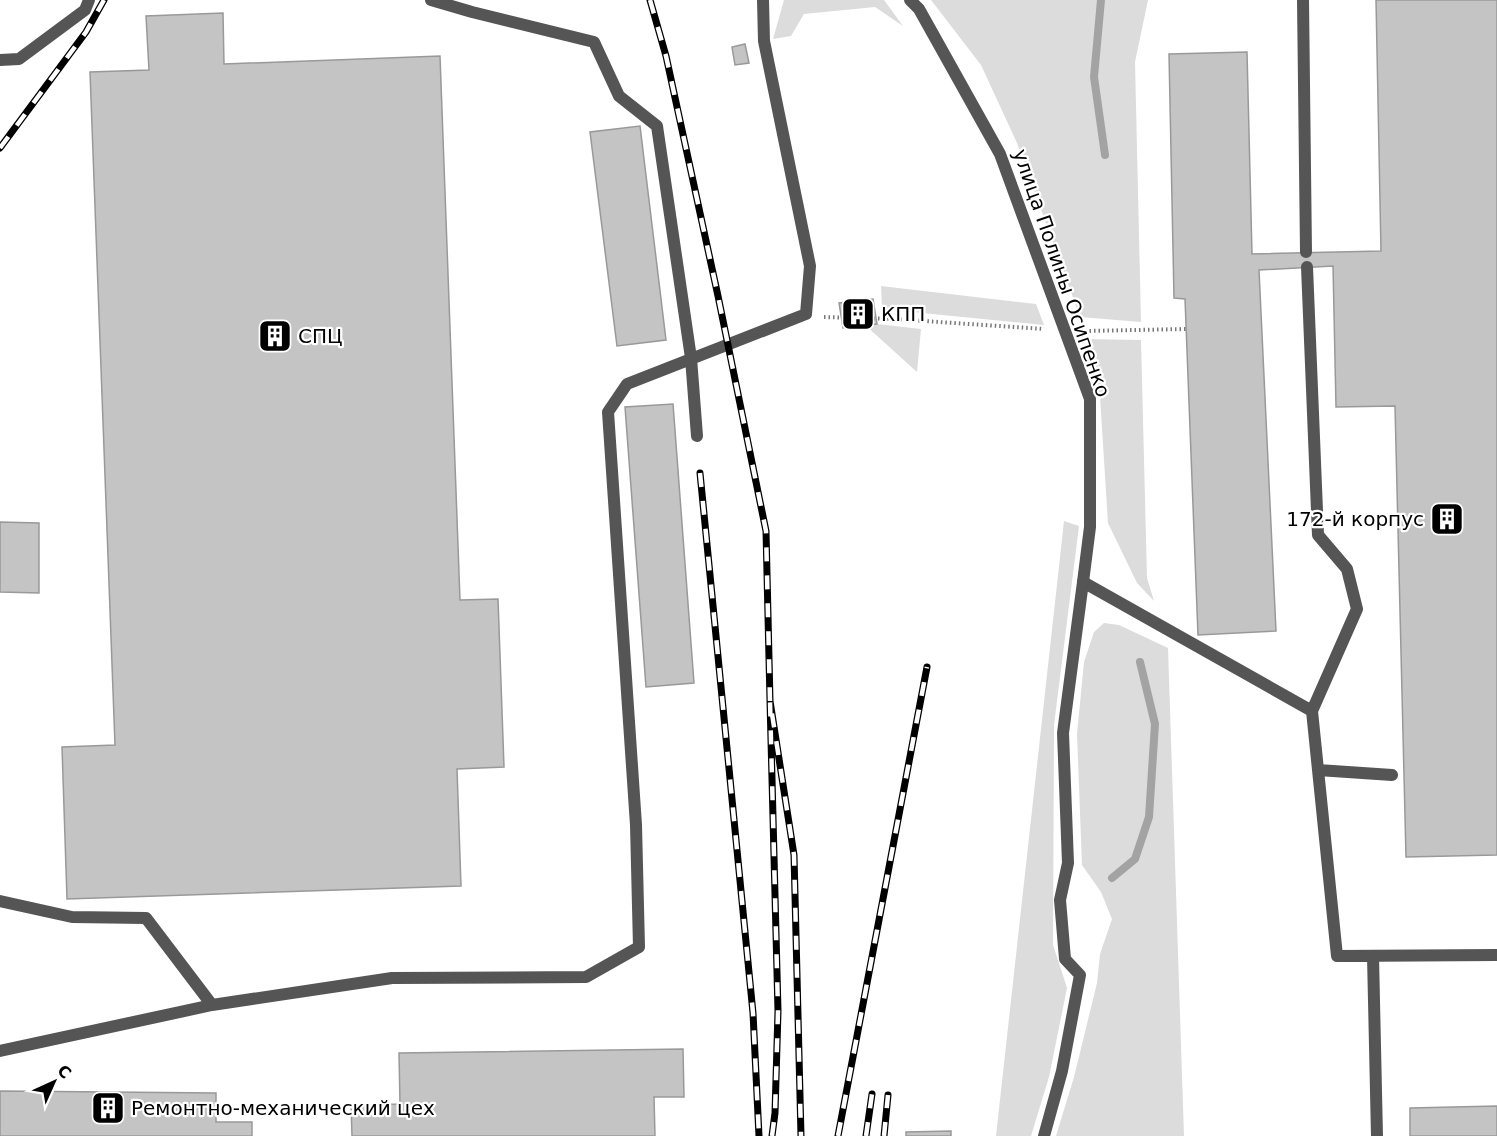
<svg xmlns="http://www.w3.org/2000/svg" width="1497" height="1136" viewBox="0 0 1497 1136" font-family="'DejaVu Sans',sans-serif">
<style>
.green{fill:#dcdcdc}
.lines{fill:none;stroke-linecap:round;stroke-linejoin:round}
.stream{stroke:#a3a3a3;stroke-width:8}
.building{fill:#c4c4c4;stroke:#999;stroke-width:1.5}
.path{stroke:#777;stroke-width:4;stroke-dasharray:1.5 3;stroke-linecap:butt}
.service{stroke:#555;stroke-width:12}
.minor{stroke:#555;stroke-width:12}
.rail-casing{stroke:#000;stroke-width:7}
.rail{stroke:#fff;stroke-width:4.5;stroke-dasharray:14;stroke-linecap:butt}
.labels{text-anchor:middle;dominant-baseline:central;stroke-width:4.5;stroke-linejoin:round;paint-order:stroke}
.street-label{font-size:20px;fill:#000;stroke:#fff}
.poi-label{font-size:20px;fill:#000;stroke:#fff;text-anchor:start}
</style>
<rect width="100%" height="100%" fill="#fff"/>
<path class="green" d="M784 0H884L903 26 875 7 804 14 791 36 773 39Z
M931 0H1148L1135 62 1141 322 1080 317 1017 143 981 65Z
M881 286 1036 304 1044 325 882 309Z
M877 324 921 329 917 372 865 325Z
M1085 339 1141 340 1147 578 1154 601 1137 583 1108 523 1100 397Z
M1064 521 1079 526 1054 725 1053 945 1067 988 1049 1077 1031 1136H996Z
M1104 623 1119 625 1168 648 1184 1136H1056L1074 1077 1097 983 1100 954 1112 919 1101 892 1082 865 1077 734 1084 662 1094 632Z"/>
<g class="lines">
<path class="stream" d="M1101 0 1094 77 1105 155
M1112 878 1135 859 1149 817 1155 724 1140 662"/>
</g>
<path class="building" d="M1376 0H1497V855L1406 857 1395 406 1336 407 1333 266 1259 270 1276 631 1198 635 1185 299 1174 298 1169 54 1247 52 1252 254 1381 251Z
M223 13 224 64 440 56 460 600 498 599 504 767 457 769 461 886 67 899 62 747 115 745 90 72 149 70 146 16Z
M745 44 749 63 735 65 732 47Z
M640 126 666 340 617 346 590 132Z
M873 299 877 324 843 328 839 303Z
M673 404 694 683 646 687 625 407Z
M0 522 39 523V593L0 592Z
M683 1049 684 1097H654L655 1136H352L351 1105 400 1104 399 1053Z
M0 1091 216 1093V1122H252V1136H0Z
M1497 1106V1136H1410V1108Z
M951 1131V1136H906V1132Z"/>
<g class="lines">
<path class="path" d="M824 317 894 319 1044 329
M1085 331 1186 329"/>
<path class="service" d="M431 0 472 12 594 42 619 96 657 126 691 358 697 436
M1303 0 1306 252
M0 60 19 59 85 10 89 0
M1307 267 1318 535 1347 569 1357 609 1312 711
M1318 770 1392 775
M0 901 72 917 146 918 212 1005
M1373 956 1377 1136
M0 1051 212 1005 392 978 586 977 639 947 636 825 608 412 627 384 806 314 810 266 764 41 763 0
M1044 1136 1062 1071 1080 975 1065 959 1060 900 1068 863 1063 733 1083 582 1312 711 1337 956 1497 955"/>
<path class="minor" d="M910 0 919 9 1000 154 1090 399V527L1083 582"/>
<defs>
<path id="rail" d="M650 0 666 56 718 296 766 531 770 701
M0 148 86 32 104 0
M700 473 753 1013 759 1136
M772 1136 775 1113 778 1011 770 701 794 855 801 1136
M838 1136 927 667
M866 1136 872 1094
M884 1136 888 1095"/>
</defs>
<use href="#rail" class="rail-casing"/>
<use href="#rail" class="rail"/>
</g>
<defs>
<symbol id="building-square" viewBox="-11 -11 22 22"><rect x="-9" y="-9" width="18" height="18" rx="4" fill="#000" stroke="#fff"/><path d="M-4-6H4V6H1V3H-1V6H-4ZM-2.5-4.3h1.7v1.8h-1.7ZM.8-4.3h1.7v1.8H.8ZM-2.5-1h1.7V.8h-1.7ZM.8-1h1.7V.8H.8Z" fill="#fff"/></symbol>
</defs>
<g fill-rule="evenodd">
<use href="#building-square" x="839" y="295" width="38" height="38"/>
<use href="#building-square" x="256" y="317" width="38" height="38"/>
<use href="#building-square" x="1428" y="500" width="38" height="38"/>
<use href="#building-square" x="89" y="1089" width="38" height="38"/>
</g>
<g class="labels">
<g class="street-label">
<text transform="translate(1062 273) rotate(71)">улица Полины Осипенко</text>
</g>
<g class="poi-label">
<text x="881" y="314">КПП</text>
<text x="298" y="336">СПЦ</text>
<text x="1424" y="519" text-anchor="end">172-й корпус</text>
<text x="131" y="1108">Ремонтно-механический цех</text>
</g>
</g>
<g transform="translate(54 1082) rotate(45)" stroke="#ffffff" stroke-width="4.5" paint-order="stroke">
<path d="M0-4.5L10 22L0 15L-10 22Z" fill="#000000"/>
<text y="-9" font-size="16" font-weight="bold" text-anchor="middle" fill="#000000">С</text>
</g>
</svg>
